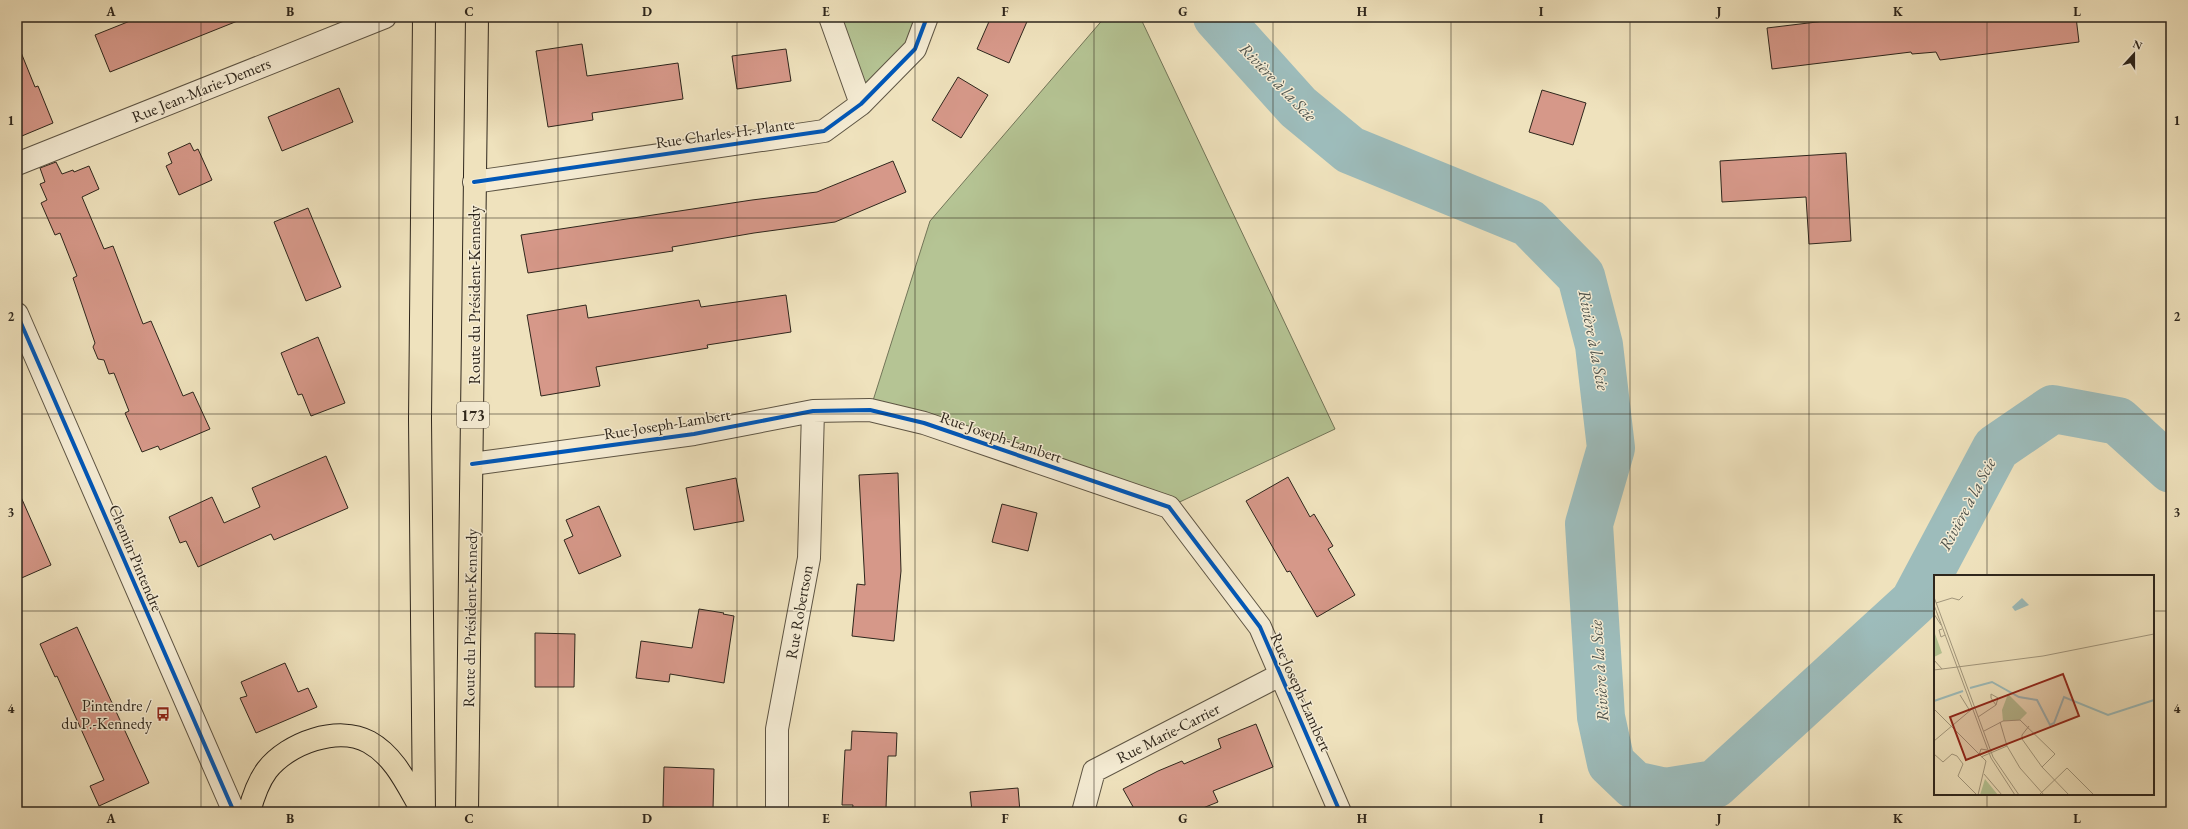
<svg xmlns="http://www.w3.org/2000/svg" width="2188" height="829" viewBox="0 0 2188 829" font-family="'EB Garamond',serif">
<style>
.green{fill:#b5c494;stroke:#727558}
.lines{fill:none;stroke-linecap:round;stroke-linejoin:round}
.river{stroke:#9dbcbb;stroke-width:48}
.building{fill:#d69889;stroke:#2e261c}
.minor-casing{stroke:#5e5544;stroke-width:24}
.tertiary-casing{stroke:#5e5544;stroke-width:24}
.primary-casing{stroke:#2e261c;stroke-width:24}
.minor{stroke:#f5ecd4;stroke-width:22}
.tertiary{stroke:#f5ecd4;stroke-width:22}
.primary{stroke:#efe2bd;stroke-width:22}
.cycleway-casing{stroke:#f5ecd4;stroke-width:6}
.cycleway{stroke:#0057b8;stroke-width:4}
.grid{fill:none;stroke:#2e261c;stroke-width:1;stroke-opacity:0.55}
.labels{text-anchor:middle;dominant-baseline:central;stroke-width:3;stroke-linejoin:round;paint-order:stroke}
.shield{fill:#f5ecd4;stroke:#6a6153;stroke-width:1}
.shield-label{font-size:15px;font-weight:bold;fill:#2e261c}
.street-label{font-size:16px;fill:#2e261c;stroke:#f5ecd4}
.poi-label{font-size:16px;fill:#2e261c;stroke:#f5ecd4;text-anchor:end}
.water-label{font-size:17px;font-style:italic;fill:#4f534c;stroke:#f5ecd4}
.inset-river{fill:none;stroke:#9dbcbb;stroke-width:2}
.inset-road{fill:none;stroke:#a2977d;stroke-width:1}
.view{fill:#8f2418;fill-opacity:0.15;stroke:#8f2418;stroke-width:2}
.inset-edge{fill:none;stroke:#2e261c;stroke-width:2}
.neatline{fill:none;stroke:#2e261c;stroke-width:1.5}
.grid-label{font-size:13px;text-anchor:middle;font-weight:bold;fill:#2e261c}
</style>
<rect width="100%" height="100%" fill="#efe2bd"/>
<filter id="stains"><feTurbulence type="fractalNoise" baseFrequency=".005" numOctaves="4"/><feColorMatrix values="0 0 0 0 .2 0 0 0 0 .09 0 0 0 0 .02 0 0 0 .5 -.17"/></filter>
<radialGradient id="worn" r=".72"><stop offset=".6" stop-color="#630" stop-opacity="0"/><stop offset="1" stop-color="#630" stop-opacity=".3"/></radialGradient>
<path class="green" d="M830 17H927L861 104Z
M1105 17H1140L1335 429 1169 507 870 410 930 221Z"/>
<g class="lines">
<path class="river" d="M1217 17 1298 107 1350 150 1529 223 1581 276 1599 345 1611 448 1589 524 1601 717 1611 763 1634 785 1665 792 1715 784 1914 602 1996 448 2053 409 2118 421 2171 469"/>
</g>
<path class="building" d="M140 17H244L245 18 110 72 95 35Z
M991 17H1029L1009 63 977 49Z
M1858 17H2076L2079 42 1940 60 1936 52 1912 54 1911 52 1772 69 1767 28Z
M582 44 587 76 678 63 683 99 592 113 593 120 548 127 536 51Z
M18 45 35 87 38 86 53 123 17 138Z
M786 49 791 81 737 89 732 56Z
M958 77 988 95 961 138 932 120Z
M339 88 353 122 282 151 268 117Z
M1542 90 1586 103 1573 145 1529 132Z
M190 143 194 151 198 149 212 180 179 195 166 166 172 163 168 153Z
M1846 153 1851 241 1809 244 1806 197 1722 202 1720 161Z
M893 161 906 192 835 222 754 233 672 247 673 251 528 273 521 235 752 200 817 192Z
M56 162 62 174 73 170 74 172 89 166 99 189 82 197 104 249 113 246 143 324 151 321 183 396 193 392 210 429 160 450 158 446 142 452 125 413 129 411 114 373 109 374 104 360 98 359 93 347 95 343 73 278 77 276 60 233 55 235 41 203 47 200 40 184 45 182 40 168Z
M308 208 341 287 306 301 274 222Z
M786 295 791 332 707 345 708 348 596 367 600 386 541 396 527 315 586 305 588 318 699 300 701 307Z
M318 337 345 403 311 416 302 394 298 395 281 353Z
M326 456 348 508 274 540 271 534 198 567 186 541 180 543 169 517 212 497 224 523 260 507 252 488Z
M898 473 901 571 894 641 852 636 857 584 865 585 859 475Z
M1288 477 1310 517 1314 514 1333 546 1328 549 1355 595 1317 617 1290 571 1287 572 1246 501Z
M736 478 744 521 694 530 686 488Z
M17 488 51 565 17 580Z
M1002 504 1037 513 1028 551 992 542Z
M599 506 621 556 579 574 564 540 573 536 566 520Z
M699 609 724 613 723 614 734 616 724 683 670 674 669 682 636 678 641 641 692 648Z
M77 627 149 783 99 806 90 786 104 780 57 676 55 677 40 644Z
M535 633 575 634 574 687H535Z
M285 663 298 692 308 688 317 707 256 733 240 698 247 696 241 682Z
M1256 724 1273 767 1213 791 1218 802 1193 812H1136L1123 789 1158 771 1182 761 1184 764 1221 748 1218 739Z
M852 731 897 733 896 756H888L886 808H881V812H852L853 805H842L845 750H851Z
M664 767 714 769 713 809 663 807Z
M1018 788 1020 812H972L970 792Z"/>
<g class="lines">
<defs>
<path id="minor" d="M830 17 861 104
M17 164 385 17
M474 182 824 131 861 104 915 49 927 17
M472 464 694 434 813 411 870 410 924 423 1169 507 1260 627 1340 812
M777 812V729L809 558 813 411
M1083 812 1094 771 1280 675"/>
<path id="tertiary" d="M17 314 234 812"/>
<path id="primary" d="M249 812C253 797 258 782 267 770 288 743 338 725 369 742 396 757 408 787 423 812
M424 812 420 419 424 17
M467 812 477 17"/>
</defs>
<use href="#minor" class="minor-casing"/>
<use href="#tertiary" class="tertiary-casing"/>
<use href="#primary" class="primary-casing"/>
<use href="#minor" class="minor"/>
<use href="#tertiary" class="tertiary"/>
<use href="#primary" class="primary"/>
<defs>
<path id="cycleway" d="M474 182 824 131 861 104 915 49 927 17
M17 314 234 812
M472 464 694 434 813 411 870 410 924 423 1169 507 1260 627 1340 812"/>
</defs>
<use href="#cycleway" class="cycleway-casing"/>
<use href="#cycleway" class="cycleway"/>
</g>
<path class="grid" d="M201 17V812M379 17V812M558 17V812M737 17V812M915 17V812M1094 17V812M1273 17V812M1451 17V812M1630 17V812M1809 17V812M1987 17V576M17 218H2171M17 414H2171M17 611H1935M2153 611H2171M1987 794V812"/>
<defs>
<symbol id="bus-bare" viewBox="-9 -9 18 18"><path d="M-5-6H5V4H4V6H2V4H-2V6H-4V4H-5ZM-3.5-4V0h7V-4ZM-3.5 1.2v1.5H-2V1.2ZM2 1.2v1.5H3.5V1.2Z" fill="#8f2418" stroke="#f5ecd4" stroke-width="2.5" paint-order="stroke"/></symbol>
</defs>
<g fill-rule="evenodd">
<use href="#bus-bare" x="153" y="704" width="20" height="20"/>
</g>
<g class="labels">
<rect class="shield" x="457" y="402" width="32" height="26" rx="3"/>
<g class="shield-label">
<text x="473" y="415">173</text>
</g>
<g class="street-label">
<text transform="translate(201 90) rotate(-22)">Rue Jean-Marie-Demers</text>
<text transform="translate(725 133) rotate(-8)">Rue Charles-H.-Plante</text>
<text transform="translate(474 295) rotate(-90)">Route du Président-Kennedy</text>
<text transform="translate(667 424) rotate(-9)">Rue Joseph-Lambert</text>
<text transform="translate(1001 437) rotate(19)">Rue Joseph-Lambert</text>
<text transform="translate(136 558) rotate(67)">Chemin Pintendre</text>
<text transform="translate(799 612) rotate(-80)">Rue Robertson</text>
<text transform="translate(470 618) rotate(-89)">Route du Président-Kennedy</text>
<text transform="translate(1301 692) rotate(66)">Rue Joseph-Lambert</text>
<text transform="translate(1168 733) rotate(-27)">Rue Marie-Carrier</text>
</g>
<g class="poi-label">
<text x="152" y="705">Pintendre /<tspan x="152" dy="18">du P.-Kennedy</tspan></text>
</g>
<g class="water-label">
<text transform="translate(1278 82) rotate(46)">Rivière à la Scie</text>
<text transform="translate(1594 340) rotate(79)">Rivière à la Scie</text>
<text transform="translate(1967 504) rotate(-62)">Rivière à la Scie</text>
<text transform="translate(1599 671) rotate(-94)">Rivière à la Scie</text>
</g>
</g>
<g transform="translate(1934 575)">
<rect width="220" height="220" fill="#efe2bd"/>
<path d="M0 56 8 78 0 82ZM74 119 93 138 86 145 69 146 68 135ZM51 204 64 220H46Z" fill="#b5c494"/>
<path d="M88 23 95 30 81 36 78 32Z" fill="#9dbcbb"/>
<path class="inset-river" d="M36 113 58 107 85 122 103 125 116 150 120 148 130 122 174 140 220 125M0 126 29 116"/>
<path class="inset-road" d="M0 22 59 182 85 220M2 28 18 23 25 25 29 21M0 30 57 183 81 220M0 39 7 50M8 54 5 55 7 62 11 60M0 85 8 94M0 95 109 81 220 59M26 120 36 136M0 134 52 186 44 220M44 142 62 130 64 123 57 119V123L62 130M66 147 73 171 86 193 110 220M95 151 88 160V164L108 192 135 220M50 156 69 146 86 145 121 179 108 192M0 166 38 134M0 179 9 187 18 179 23 181 29 189 24 201 43 220M45 180 47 174 53 175M47 182 73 171M50 199 68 220M105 220 133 193 160 220"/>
<path class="view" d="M129 99 145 141 32 185 16 142Z"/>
<rect width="220" height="220" class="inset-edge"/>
</g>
<rect width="2188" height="829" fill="none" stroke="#efe2bd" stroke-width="44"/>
<g transform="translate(2134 54) rotate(21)" stroke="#f5ecd4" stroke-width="3" paint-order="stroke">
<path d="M0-3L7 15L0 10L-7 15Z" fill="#2e261c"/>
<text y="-6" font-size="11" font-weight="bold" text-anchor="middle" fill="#2e261c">N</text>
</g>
<rect x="22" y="22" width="2144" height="785" class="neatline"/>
<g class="grid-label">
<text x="111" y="16">A</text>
<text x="290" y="16">B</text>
<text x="469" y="16">C</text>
<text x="647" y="16">D</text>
<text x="826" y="16">E</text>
<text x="1005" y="16">F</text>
<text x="1183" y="16">G</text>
<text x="1362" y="16">H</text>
<text x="1541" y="16">I</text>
<text x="1719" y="16">J</text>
<text x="1898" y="16">K</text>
<text x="2077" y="16">L</text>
<text x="11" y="125">1</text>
<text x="2177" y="125">1</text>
<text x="11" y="321">2</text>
<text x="2177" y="321">2</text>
<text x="11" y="517">3</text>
<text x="2177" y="517">3</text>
<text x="11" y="713">4</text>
<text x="2177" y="713">4</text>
<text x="111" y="823">A</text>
<text x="290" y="823">B</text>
<text x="469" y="823">C</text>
<text x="647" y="823">D</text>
<text x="826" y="823">E</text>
<text x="1005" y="823">F</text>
<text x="1183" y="823">G</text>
<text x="1362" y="823">H</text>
<text x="1541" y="823">I</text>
<text x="1719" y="823">J</text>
<text x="1898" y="823">K</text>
<text x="2077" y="823">L</text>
</g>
<rect width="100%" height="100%" filter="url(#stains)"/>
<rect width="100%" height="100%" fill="url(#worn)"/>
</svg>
